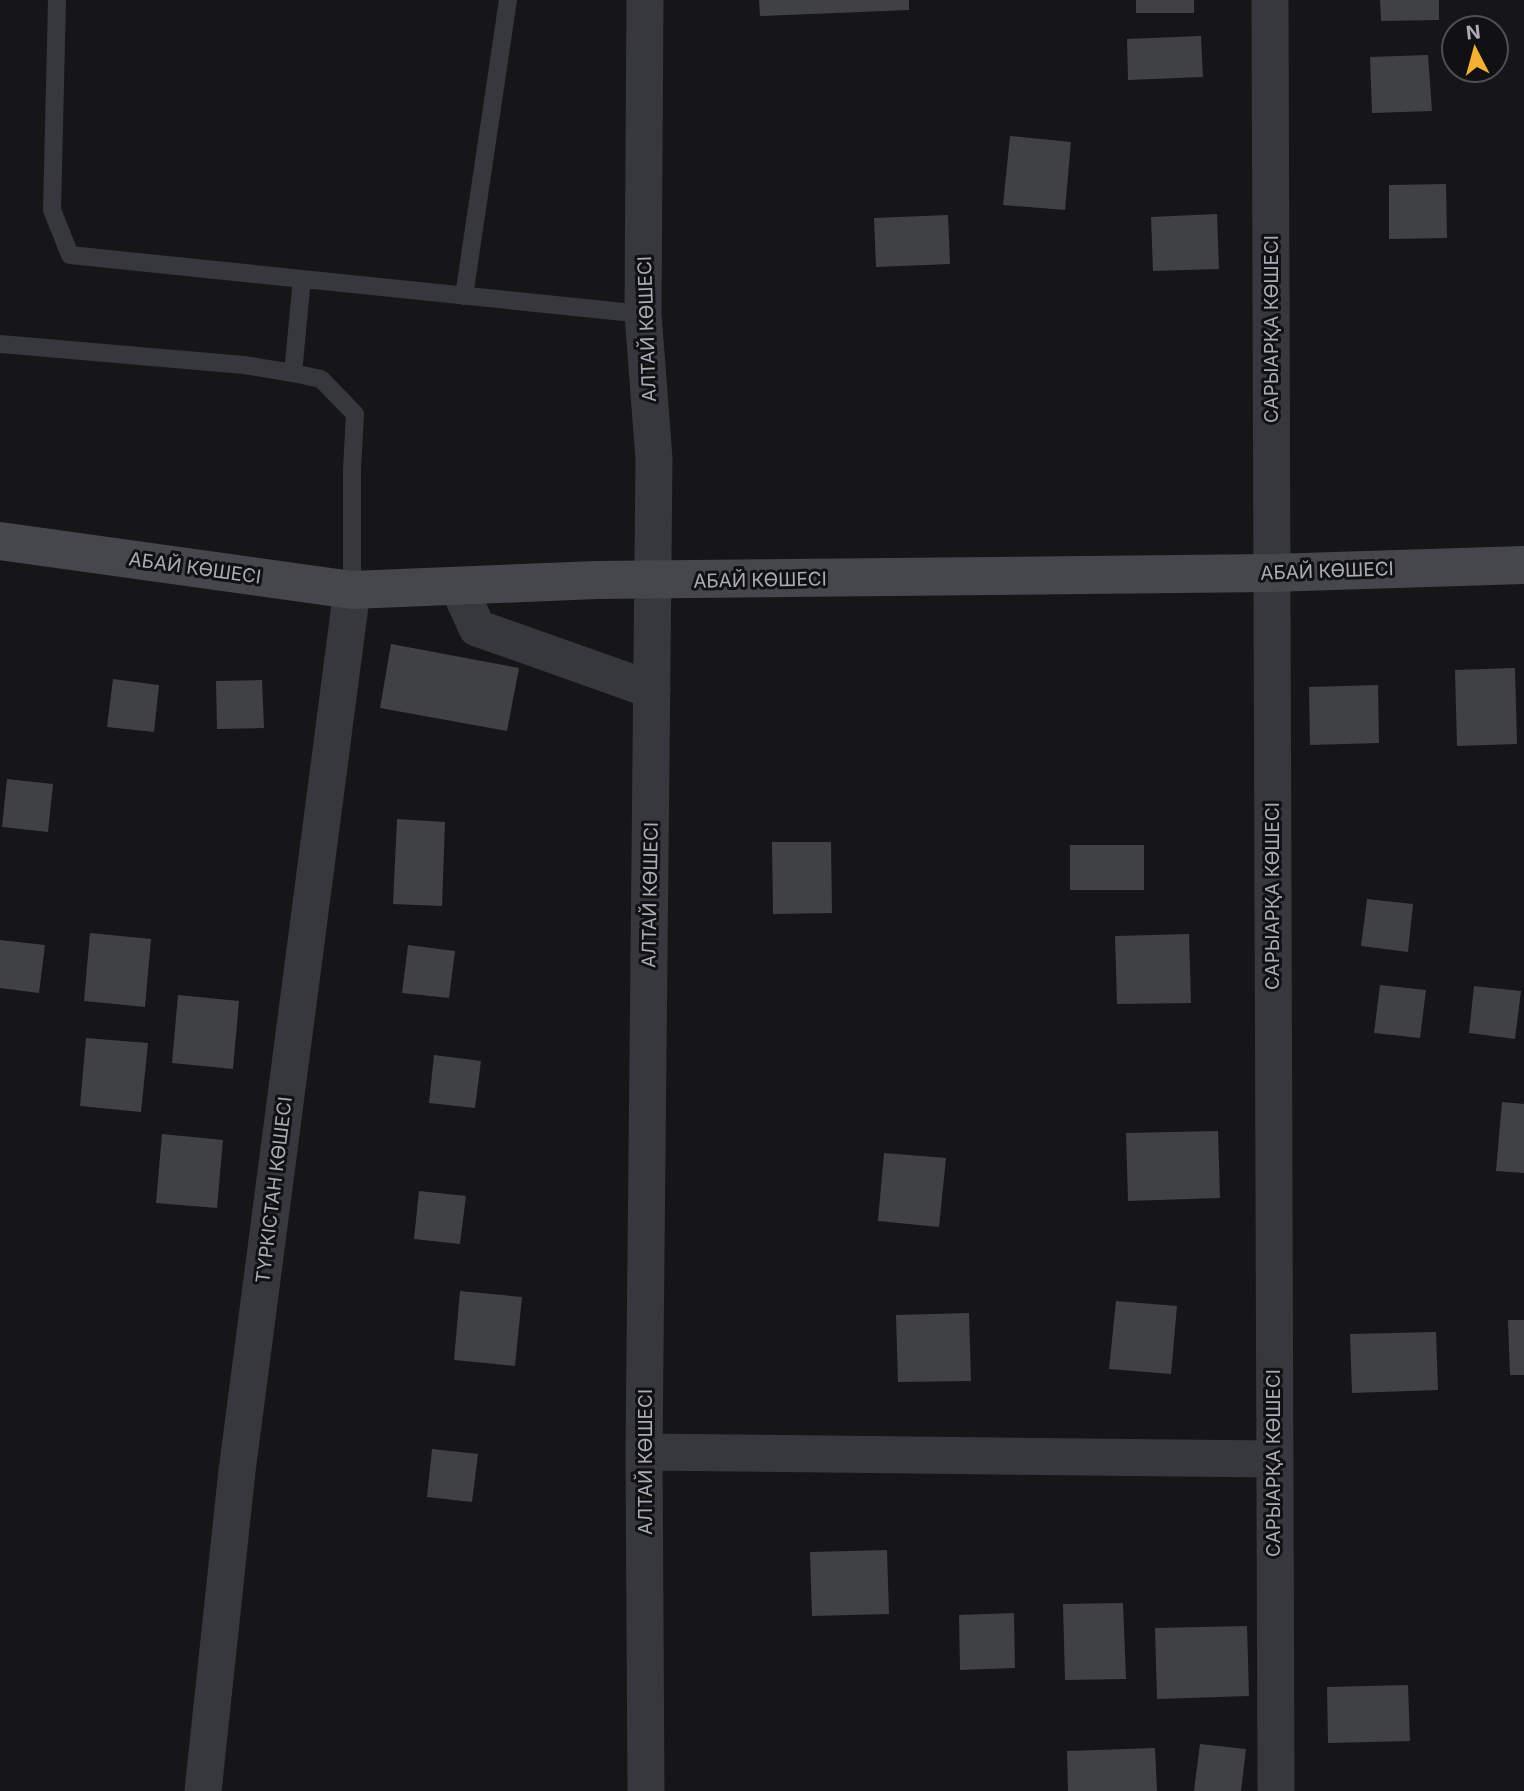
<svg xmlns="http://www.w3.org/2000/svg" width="1524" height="1791" viewBox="0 0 1524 1791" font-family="Inter,sans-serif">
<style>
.building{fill:#404145}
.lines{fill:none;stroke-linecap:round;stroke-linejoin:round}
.lane{stroke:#37383d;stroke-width:18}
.street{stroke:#37383d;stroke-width:37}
.secondary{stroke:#45474d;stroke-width:38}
.labels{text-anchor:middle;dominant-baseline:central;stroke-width:6;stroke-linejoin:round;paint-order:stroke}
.street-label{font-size:19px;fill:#a8adb8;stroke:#111113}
</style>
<rect width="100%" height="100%" fill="#161618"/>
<path class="building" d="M759 0H909V10L760 16Z
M1136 0H1194V13H1136Z
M1380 0H1439V20L1381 21Z
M1201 36 1203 77 1128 80 1127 39Z
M1428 55 1432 111 1372 113 1370 57Z
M1010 136 1071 142 1065 210 1003 205Z
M1446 184 1447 238 1389 239V185Z
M1217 214 1219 269 1153 271 1151 217Z
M948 215 950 264 876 267 874 218Z
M391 644 519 668 507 731 380 708Z
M1515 668 1517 744 1457 746 1455 670Z
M113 679 159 685 154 732 107 727Z
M262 680 264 728 217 729 216 681Z
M1378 685 1379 743 1310 745 1309 687Z
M7 779 53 784 48 832 2 827Z
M397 819 445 822 442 906 393 904Z
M772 842H831L832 913 773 914Z
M1070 845H1144V890H1070Z
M1367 899 1413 904 1408 952 1361 946Z
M90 933 151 939 145 1007 84 1001Z
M1189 934 1191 1003 1117 1004 1115 936Z
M0 940 45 945 39 993 0 988Z
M408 945 455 951 449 998 402 993Z
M1380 985 1426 990 1420 1038 1374 1033Z
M1474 986 1521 991 1515 1039 1469 1033Z
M178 995 239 1001 233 1069 172 1063Z
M86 1038 148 1043 141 1112 80 1106Z
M434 1055 481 1061 475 1108 429 1103Z
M1502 1102 1524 1104V1173L1496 1171Z
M1218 1131 1220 1198 1128 1201 1126 1133Z
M162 1134 223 1140 217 1208 156 1203Z
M884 1153 946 1158 939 1227 878 1221Z
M419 1191 466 1196 460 1244 414 1239Z
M460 1291 522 1297 515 1366 454 1360Z
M1116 1301 1177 1306 1171 1374 1109 1369Z
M969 1313 971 1381 898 1382 896 1315Z
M1508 1320H1524V1375H1510Z
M1436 1332 1438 1390 1352 1393 1350 1334Z
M432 1449 478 1454 472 1502 427 1497Z
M887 1550 889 1614 812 1616 810 1552Z
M1123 1603 1126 1679 1065 1680 1063 1604Z
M1014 1613 1015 1668 960 1670 959 1615Z
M1247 1626 1249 1696 1157 1699 1155 1628Z
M1408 1685 1410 1741 1328 1743 1327 1687Z
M1200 1744 1246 1749 1241 1791H1194Z
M1155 1748 1157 1791H1068L1067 1751Z"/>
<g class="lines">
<path class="lane" d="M57 0 52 210 70 255 643 314
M464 296 508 0
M0 344 244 365 293 373 321 379 355 414 352 469V590
M293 373 302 279"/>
<path class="street" d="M645 0 643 314 654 459 644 1452 646 1791
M1270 0 1276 1791
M458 586 477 628 652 690
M644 1452 1273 1459
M203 1791 237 1471 352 590"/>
<path class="secondary" d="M0 541 352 590 597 580 1271 573 1524 565"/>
</g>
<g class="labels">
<g class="street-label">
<text transform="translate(647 329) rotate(-92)">АЛТАЙ КӨШЕСІ</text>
<text transform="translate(1271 329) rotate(-90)">САРЫАРҚА КӨШЕСІ</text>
<text transform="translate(195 568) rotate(8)">АБАЙ КӨШЕСІ</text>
<text transform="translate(1327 571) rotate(-2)">АБАЙ КӨШЕСІ</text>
<text transform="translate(760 580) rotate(-1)">АБАЙ КӨШЕСІ</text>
<text transform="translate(650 895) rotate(-89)">АЛТАЙ КӨШЕСІ</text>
<text transform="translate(1272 896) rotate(-90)">САРЫАРҚА КӨШЕСІ</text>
<text transform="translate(274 1190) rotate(-83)">ТҮРКІСТАН КӨШЕСІ</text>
<text transform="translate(645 1462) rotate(-90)">АЛТАЙ КӨШЕСІ</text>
<text transform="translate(1273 1463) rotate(-90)">САРЫАРҚА КӨШЕСІ</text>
</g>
</g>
<g transform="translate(1475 49) rotate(354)"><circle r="33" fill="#111113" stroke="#4d4f55" stroke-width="2"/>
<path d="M0-5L12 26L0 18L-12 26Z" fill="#f2b134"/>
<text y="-10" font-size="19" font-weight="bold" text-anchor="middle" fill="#a8adb8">N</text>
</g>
</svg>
